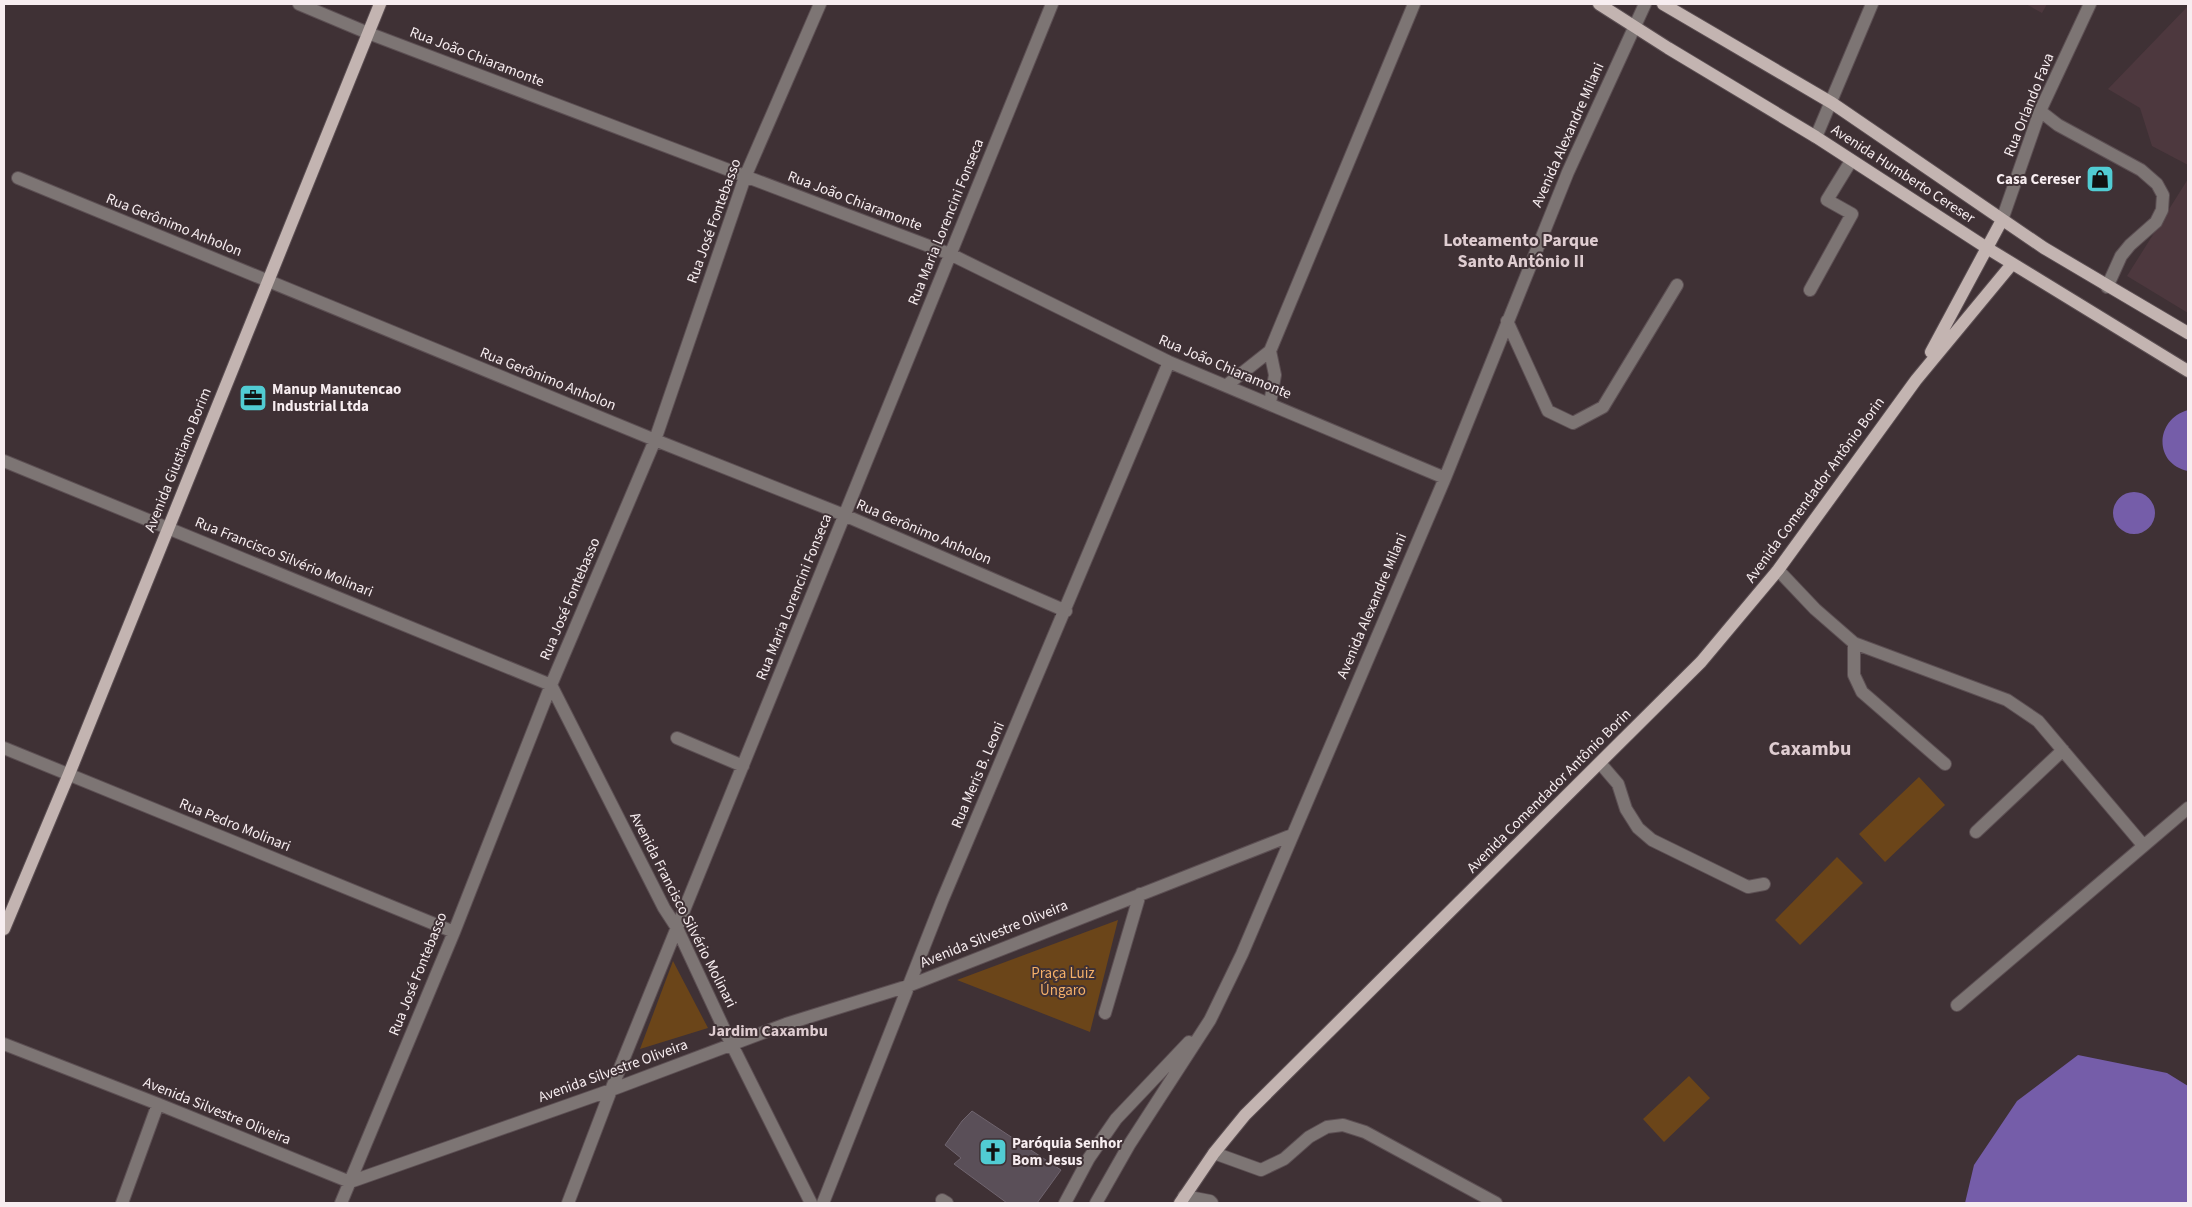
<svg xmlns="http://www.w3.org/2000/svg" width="2192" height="1207" viewBox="0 0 2192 1207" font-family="'Source Sans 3',sans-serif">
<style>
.built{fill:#4d383e}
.green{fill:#6b4519}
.water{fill:#755da9}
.building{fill:#5a4f58;stroke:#70656f}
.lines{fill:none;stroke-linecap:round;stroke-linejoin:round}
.minor-casing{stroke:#5c4f53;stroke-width:14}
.major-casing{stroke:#5c4f53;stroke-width:14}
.minor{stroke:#7d7574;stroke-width:12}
.major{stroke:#c3b4b1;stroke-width:12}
.labels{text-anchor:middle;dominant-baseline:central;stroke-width:4;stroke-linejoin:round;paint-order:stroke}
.street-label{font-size:15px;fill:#f7edf0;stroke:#3f3135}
.poi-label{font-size:15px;font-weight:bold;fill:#f7edf0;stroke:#3f3135;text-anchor:start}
.park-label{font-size:15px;fill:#f5b069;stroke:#3f3135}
.neighbourhood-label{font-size:16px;font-weight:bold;fill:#dfcdd1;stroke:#3f3135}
.quarter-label{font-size:18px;font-weight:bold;fill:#dfcdd1;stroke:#3f3135}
.district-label{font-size:20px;font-weight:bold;fill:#dfcdd1;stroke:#3f3135}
</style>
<rect width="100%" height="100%" fill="#3f3135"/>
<path class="built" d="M2026 4H2047L2042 13Z
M2188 6V165L2152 146 2140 108 2108 89Z
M2188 179V313L2127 276Z"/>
<path class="green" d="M1919 777 1945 805 1885 862 1859 834Z
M1837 857 1863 883 1800 945 1775 920Z
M1118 920 1090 1032 957 980Z
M673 961 708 1028 640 1049Z
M1689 1076 1710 1098 1664 1142 1643 1119Z"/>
<path class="water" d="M2188 410V471C2153 464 2155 419 2188 410Z
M2113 513a21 21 0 1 1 42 0a21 21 0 1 1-42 0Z
M2078 1055 2167 1073 2188 1086V1203H1965L1974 1165 2017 1101Z"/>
<path class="building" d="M972 1111 1061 1170 1037 1203H1007L954 1164 961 1158 945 1145 962 1121Z"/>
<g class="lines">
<defs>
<path id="minor" d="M299 4 368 33 950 254 1169 362 1445 478
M2040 111 2058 125 2141 170 2157 184 2163 195 2162 210 2156 222 2130 245 2121 256 2107 287
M1816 137 1872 4
M18 178 655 440 844 515 1066 611
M2002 220 2040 111 2090 4
M1810 290 1852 214 1827 200 1851 161
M1507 321 1548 411 1573 423 1603 407 1677 285
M1227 385 1270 351 1414 4
M1270 403 1275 375 1270 351
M4 461 551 685 664 908 677 928 725 1031 811 1203
M1778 570 1815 609 1854 643 2007 700 2038 721 2143 845
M1854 643V675L1862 692 1945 764
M677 738 743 766
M4 748 454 932
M1600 763 1618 784 1626 809 1638 828 1652 840 1748 887 1764 884
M1976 832 2063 750
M1957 1005 2188 808
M1105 1013 1140 894
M4 1044 158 1104 350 1182 611 1090 786 1024 908 986 1292 835
M1214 1153 1261 1170 1284 1159 1309 1137 1327 1127 1343 1125 1365 1132 1496 1203
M1184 1196 1210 1201 1212 1203
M942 1200 947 1203
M122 1203 158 1104
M341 1203 454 932 551 685 655 440 745 177 820 4
M568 1203 611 1090 1052 4
M823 1203 942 901 1169 362
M1065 1203 1089 1158 1116 1119 1189 1042
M1096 1203 1129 1145 1210 1020 1242 954 1445 478 1568 172 1645 4"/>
<path id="major" d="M1599 4 1668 48 1816 137 1987 248 2188 371
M1663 4 1832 103 2044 248 2188 333
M1931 352 2002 220
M4 929 69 774 380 4
M1180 1203 1214 1153 1245 1115 1701 662 1778 570 1916 380 2012 264"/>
</defs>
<use href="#minor" class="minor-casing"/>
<use href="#major" class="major-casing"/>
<use href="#minor" class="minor"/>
<use href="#major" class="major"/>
</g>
<defs>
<symbol id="shop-square" viewBox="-11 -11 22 22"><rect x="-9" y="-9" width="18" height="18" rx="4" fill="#51ccd3" stroke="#3f3135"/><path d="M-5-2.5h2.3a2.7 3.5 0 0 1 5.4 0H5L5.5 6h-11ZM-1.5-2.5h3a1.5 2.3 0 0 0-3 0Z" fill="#111"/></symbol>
<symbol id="office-square" viewBox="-11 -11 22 22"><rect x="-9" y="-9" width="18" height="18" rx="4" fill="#51ccd3" stroke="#3f3135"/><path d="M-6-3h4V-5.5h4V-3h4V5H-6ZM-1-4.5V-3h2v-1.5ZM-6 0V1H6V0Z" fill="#111"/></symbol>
<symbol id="church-square" viewBox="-11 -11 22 22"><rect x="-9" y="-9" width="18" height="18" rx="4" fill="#51ccd3" stroke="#3f3135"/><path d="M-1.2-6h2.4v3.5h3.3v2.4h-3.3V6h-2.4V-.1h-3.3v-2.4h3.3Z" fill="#111"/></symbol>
</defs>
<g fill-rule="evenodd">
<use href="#shop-square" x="2084" y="163" width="32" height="32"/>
<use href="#office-square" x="237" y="382" width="32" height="32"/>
<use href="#church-square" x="977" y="1136" width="32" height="32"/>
</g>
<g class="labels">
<g class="street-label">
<text transform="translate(477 57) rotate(21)">Rua João Chiaramonte</text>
<text transform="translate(2029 105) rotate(-68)">Rua Orlando Fava</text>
<text transform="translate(1568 135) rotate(-66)">Avenida Alexandre Milani</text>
<text transform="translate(1903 174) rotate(33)">Avenida Humberto Cereser</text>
<text transform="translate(855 201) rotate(21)">Rua João Chiaramonte</text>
<text transform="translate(714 221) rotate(-70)">Rua José Fontebasso</text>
<text transform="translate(946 222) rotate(-68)">Rua Maria Lorencini Fonseca</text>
<text transform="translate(174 225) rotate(22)">Rua Gerônimo Anholon</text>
<text transform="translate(1225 367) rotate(23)">Rua João Chiaramonte</text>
<text transform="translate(548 379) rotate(22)">Rua Gerônimo Anholon</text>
<text transform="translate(178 460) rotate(-68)">Avenida Giustiano Borim</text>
<text transform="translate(1815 490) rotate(-54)">Avenida Comendador Antônio Borin</text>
<text transform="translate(924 532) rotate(23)">Rua Gerônimo Anholon</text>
<text transform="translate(284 557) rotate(22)">Rua Francisco Silvério Molinari</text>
<text transform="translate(794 597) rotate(-68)">Rua Maria Lorencini Fonseca</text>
<text transform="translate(570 599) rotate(-67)">Rua José Fontebasso</text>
<text transform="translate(1372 606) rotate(-67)">Avenida Alexandre Milani</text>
<text transform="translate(978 775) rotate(-67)">Rua Meris B. Leoni</text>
<text transform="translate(1549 791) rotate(-45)">Avenida Comendador Antônio Borin</text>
<text transform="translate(235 825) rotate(22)">Rua Pedro Molinari</text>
<text transform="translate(683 910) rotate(63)">Avenida Francisco Silvério Molinari</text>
<text transform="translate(994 934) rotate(-22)">Avenida Silvestre Oliveira</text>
<text transform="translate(418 974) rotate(-68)">Rua José Fontebasso</text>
<text transform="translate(613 1071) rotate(-20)">Avenida Silvestre Oliveira</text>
<text transform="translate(217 1111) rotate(22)">Avenida Silvestre Oliveira</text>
</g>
<g class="poi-label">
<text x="2081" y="179" text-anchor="end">Casa Cereser</text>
<text x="272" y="389">Manup Manutencao<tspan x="272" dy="17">Industrial Ltda</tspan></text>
<text x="1012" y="1143">Paróquia Senhor<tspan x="1012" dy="17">Bom Jesus</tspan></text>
</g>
<g class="park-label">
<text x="1063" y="973">Praça Luiz<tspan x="1063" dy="17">Úngaro</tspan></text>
</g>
<g class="neighbourhood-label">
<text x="768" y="1031">Jardim Caxambu</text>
</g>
<g class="quarter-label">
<text x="1521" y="240">Loteamento Parque<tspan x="1521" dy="21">Santo Antônio II</tspan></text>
</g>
<g class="district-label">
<text x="1810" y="749">Caxambu</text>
</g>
</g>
<rect width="2192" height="1207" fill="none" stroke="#f7edf0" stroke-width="10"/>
</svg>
